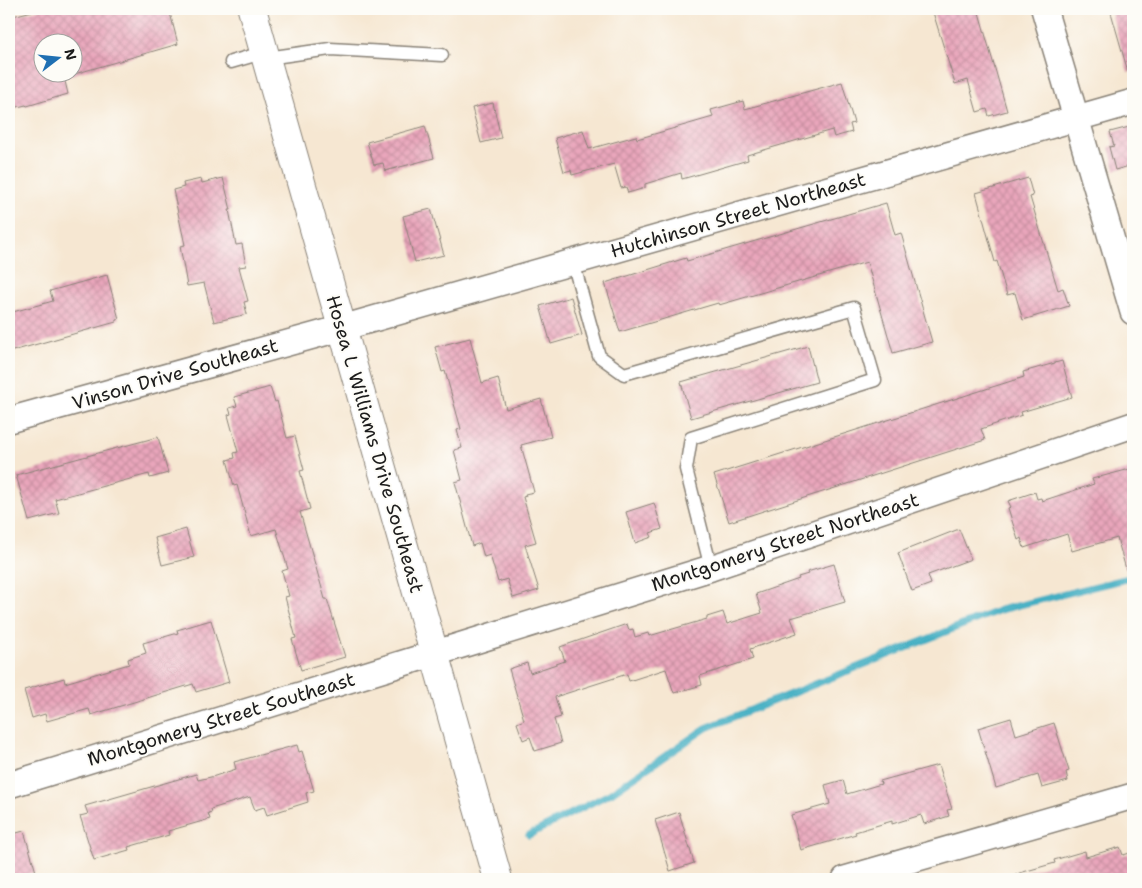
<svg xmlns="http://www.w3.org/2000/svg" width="1142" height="888" viewBox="0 0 1142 888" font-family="'Shantell Sans',sans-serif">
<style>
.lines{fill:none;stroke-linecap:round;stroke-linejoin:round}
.stream{stroke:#44afc3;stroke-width:7}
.building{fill:url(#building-cross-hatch);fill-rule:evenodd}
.service-casing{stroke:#898277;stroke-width:15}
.minor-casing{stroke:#898277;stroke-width:28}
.tertiary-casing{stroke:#898277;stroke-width:30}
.service{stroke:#fff;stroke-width:12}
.minor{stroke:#fff;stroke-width:25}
.tertiary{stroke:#fff;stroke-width:28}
.labels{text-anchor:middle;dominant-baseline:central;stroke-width:4;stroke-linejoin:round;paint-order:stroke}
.street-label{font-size:19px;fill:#1c1c1c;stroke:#fdfcf7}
</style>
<defs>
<pattern id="building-cross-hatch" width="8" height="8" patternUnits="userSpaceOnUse" patternTransform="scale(1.25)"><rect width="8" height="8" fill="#e9a6bb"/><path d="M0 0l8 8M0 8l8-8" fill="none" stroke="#c78ea0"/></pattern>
</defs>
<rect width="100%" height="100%" fill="#fdfcf7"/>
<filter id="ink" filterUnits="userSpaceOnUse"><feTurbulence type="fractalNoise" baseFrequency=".02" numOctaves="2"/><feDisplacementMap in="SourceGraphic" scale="10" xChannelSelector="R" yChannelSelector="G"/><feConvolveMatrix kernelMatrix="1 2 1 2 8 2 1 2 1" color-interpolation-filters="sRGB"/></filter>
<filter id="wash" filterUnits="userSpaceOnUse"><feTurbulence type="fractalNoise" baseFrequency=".0096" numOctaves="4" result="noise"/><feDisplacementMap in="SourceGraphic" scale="20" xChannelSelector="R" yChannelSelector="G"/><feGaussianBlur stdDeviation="1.12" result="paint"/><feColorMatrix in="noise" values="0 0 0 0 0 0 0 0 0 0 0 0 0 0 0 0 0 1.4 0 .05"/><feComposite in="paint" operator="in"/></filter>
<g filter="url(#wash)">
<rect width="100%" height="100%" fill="#f6e7d2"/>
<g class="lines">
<path class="stream" d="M529 835 611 793 706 728 1000 610 1133 577"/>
</g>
<g id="blocks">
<path class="building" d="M40 9H169L178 44 64 77 68 94 27 106 26 105 9 109V17ZM42 42H72V72H42Z
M932 9H978L1007 111 989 116 987 109 977 112 968 80 955 84Z
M1110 9H1133V71L1128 72Z
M842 82 854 123 850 124 852 132 834 137 832 130 747 155 748 160 682 179 681 173 645 184V188L628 193 626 187 621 188 614 164 572 175 571 170 564 172 555 138 583 130 589 149 636 136 637 139 713 117 711 110 743 101 745 109Z
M493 103 501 138 481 143 472 108Z
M425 126 434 158 385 171 383 163 374 165 367 142Z
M1133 126V165L1115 170 1109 147 1114 146 1110 132Z
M223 178 231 210H229L236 245 242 244 246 266 239 267 248 301 244 302 247 314 214 322 204 283 187 286 180 246 185 245 173 190 184 187 183 183 201 179 202 183Z
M1028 178 1033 196 1030 197 1058 290 1063 288 1069 306 1023 320 1015 293 1007 295 997 261 995 262 976 193Z
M886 203 895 235 901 233 932 342 893 353 867 262 719 305 718 303 620 332 605 283 686 258 687 261Z
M431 209 444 255 415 262 403 216Z
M107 275 119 319 116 320V322L9 352V313L53 301 50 291Z
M571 297 582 335 551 344 540 306Z
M470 338 482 383 498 378 506 409 541 399 551 437 521 445 534 492 525 494 526 496 523 497 536 542 525 545 539 590 513 598 507 579 498 582 490 555 484 557 480 543 472 546 455 482 462 480 454 450 462 448 457 430 461 429 445 371 442 372 435 347Z
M808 346 817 382 691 418 681 382Z
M1062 361 1072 397 1021 412 1022 415 981 429 985 440 729 522 714 475 1024 377 1023 372Z
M270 387 275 402 277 401 287 438 295 436 304 470 300 471 310 509 300 512 325 599H327L345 657 301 670 292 639 296 638 285 597 289 596 282 571 288 569 276 529 251 536 237 485 234 486 227 460 235 458 234 453 238 452 228 415 231 414 229 408 237 406 234 397Z
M158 437 168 473 150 478 149 474 55 499 59 513 29 521 16 475Z
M1130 469 1133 480V575L1128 576 1117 538 1072 551 1067 534 1024 548 1021 538 1018 540 1008 508 1011 507 1008 501 1035 492 1037 499 1041 498 1042 501 1094 484 1092 479Z
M654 503 662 529 650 533 652 537 635 543 626 512Z
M186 529 194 557 162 565 155 538Z
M959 529 971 559 928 575 931 584 912 591 898 553Z
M834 564 845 602 791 618 797 633 750 649 753 659 700 676 702 685 674 693 666 669 629 681 627 674 555 697 561 717 554 719 561 743 535 751 530 737 523 740 517 723 524 720 509 669 527 663 530 673 565 661 560 647 627 624 629 630 633 629 635 637 648 633 649 636 707 619V617L723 612 727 624 762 613 756 594 799 579 798 577 808 574 807 572Z
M211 620 229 682 196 692 193 684 91 715 89 709 47 721 45 714 32 718 24 690 64 678 65 683 129 664 128 659 146 653 143 643 178 633 177 630Z
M1011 718 1016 735 1054 723 1069 771 1066 772 1068 781 1042 788 1038 775 996 788 978 728Z
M297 745 299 752 302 751 314 791 306 793 308 802 267 815 264 807 255 810 250 797 211 809 212 812 208 813 210 819 168 831 169 835 128 847 129 850 94 860 80 816 88 814 85 806 196 774 198 780 215 776 236 769 234 762Z
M938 765 952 809 947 810 949 816 924 824 921 815 892 824V821L855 832 856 834 801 850 791 815 830 804 825 785 843 780 847 794 881 784 880 781Z
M679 812 694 863 670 871 655 820Z
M24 831 36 872 9 879V835Z
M1120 847 1123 855 1130 853 1133 863V879H1017L1016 874 1055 863 1054 860 1085 851 1086 857Z"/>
</g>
</g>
<g filter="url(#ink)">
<use href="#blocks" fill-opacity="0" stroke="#898277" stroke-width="1"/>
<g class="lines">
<defs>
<path id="service" d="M267 58 330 49 442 55
M231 62 265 52
M573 262 599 356 624 374 854 308 875 380 691 438 686 469 711 568"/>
<path id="minor" d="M1044 9 1133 312
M9 420 342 328 1133 102
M9 785 711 568 1133 425
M845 879 1133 796"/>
<path id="tertiary" d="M252 9 498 879"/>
</defs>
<use href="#service" class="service-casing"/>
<use href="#minor" class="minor-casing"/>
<use href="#tertiary" class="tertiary-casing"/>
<use href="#service" class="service"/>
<use href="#minor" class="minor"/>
<use href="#tertiary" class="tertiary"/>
</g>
</g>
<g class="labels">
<g class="street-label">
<text transform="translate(738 215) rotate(-16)">Hutchinson Street Northeast</text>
<text transform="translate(175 374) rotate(-16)">Vinson Drive Southeast</text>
<text transform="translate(375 444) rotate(74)">Hosea L Williams Drive Southeast</text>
<text transform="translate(785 542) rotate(-18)">Montgomery Street Northeast</text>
<text transform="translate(221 719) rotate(-17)">Montgomery Street Southeast</text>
</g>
</g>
<rect width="1142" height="888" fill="none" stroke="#fdfcf7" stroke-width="30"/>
<g transform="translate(58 58) rotate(74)"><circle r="24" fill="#fdfcf7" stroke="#a3a29f"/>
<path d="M0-4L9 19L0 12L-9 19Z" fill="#1f6fb2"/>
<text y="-8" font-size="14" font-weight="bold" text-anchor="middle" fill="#1c1c1c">N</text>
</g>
</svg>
